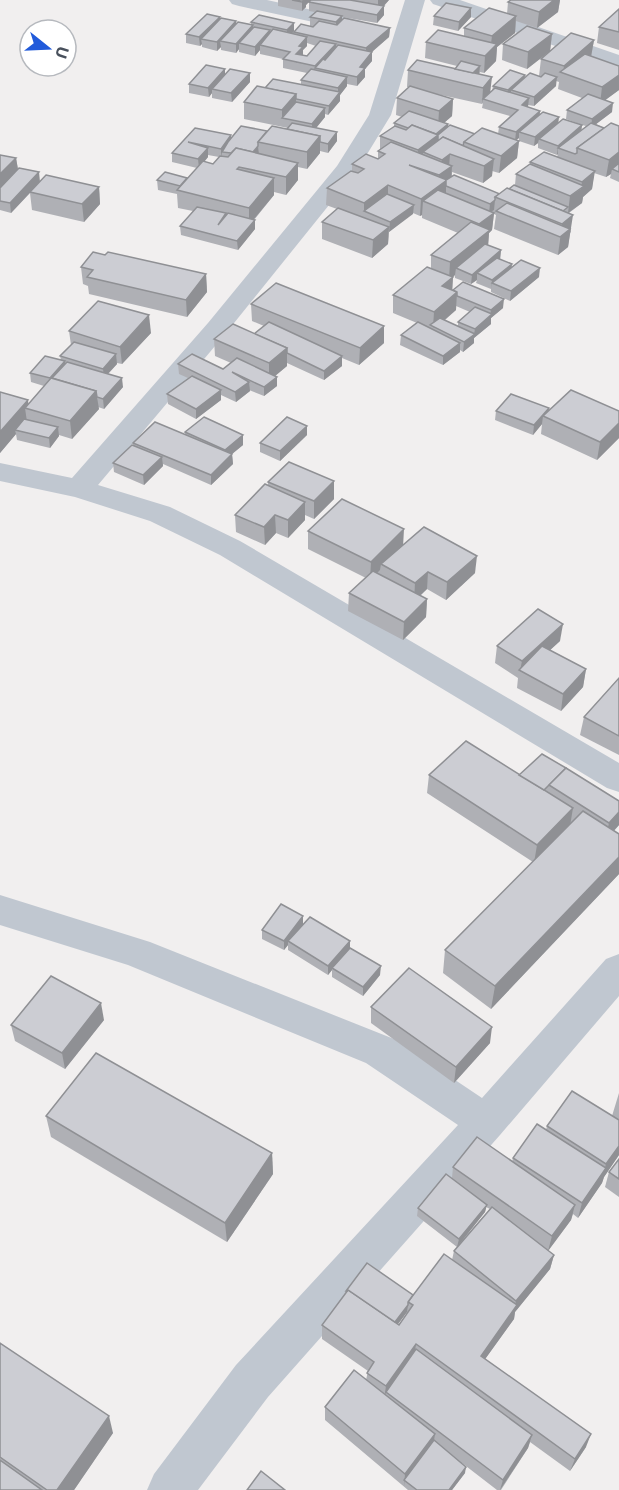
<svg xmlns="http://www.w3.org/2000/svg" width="619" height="1490" font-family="'Open Sans',sans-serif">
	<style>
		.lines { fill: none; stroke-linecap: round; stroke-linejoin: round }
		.minor { fill: #c0c7d0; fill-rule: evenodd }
		.wall { fill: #afb0b5; fill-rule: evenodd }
		.shaded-wall { fill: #8f9094 }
		.building { fill: #cccdd3; stroke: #8f9094; stroke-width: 1.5 }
	</style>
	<rect width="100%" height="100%" fill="#f1efef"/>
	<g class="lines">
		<!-- minor -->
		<g class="minor">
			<polygon points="229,0 267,0 362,21 365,25 362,29 355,31 239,6 232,4"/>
			<polygon points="405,0 425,0 391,115 358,169 226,333 98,485 170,507 240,541 619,763 619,792 607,788 220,555 150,521 75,497 0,481 0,463 72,478 208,323 337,166 369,115"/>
			<polygon points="430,0 460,0 619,55 619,68 433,4"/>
			<polygon points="0,895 150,942 394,1039 482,1098 606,959 619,954 619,996 500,1135 268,1397 198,1490 147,1490 154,1474 236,1365 458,1125 366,1063 128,965 0,925"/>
		</g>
	</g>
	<!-- wall -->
	<g class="wall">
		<path d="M278,0H389L384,6V15L377,23L342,17V20L390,28L389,37L372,52V61L365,69V77L357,86L347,84V86L340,95V101L328,115L325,114V117L316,128L337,141L328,153L320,151V153L307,169L298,167V180L286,195L274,192V195L254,220L255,229L238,250L181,235L180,226L193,211L178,208L177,194L158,190L157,180L187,179L197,168L172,162V153L231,135V138L287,129L288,128L244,119V102L265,88L301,84V80L307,73L283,68V59L260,54V50L255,56L239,52V49L236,53L221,50V47L217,51L202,47V44L200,46L186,43V34L220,17V19L236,21V24H251V22L294,23V31L314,27L310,26V17L315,12L309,11V2L310,0L306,5V7L302,11L278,6ZM307,43L316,46L307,56L303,55V50L307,46ZM208,155L219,157L213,164L204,162L208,157Z"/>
		<path d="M511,0H560L558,12L537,28L516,21L515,33L497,47L496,61L484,73L480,72L479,74L491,92L492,91L493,86L539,76L541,59L594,40L591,56L619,66V90L605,100L612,112L596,124L604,128L619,126V182L610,178L611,174L606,177L594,173L592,189L583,197L582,203L569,213L571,232L570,233L568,247L558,255L494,229L496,215L494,214L492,230L489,233L488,245L501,250L500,259L512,267L539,277L510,301L491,292V289L476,283L477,280L471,284L455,278V275L453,277L452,290L503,308L491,318V324L474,338V343L463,352L460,350V352L443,365L400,345L401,335L417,323L393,313V295L431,268V255L458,233L422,218V215L420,216L413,213L389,232V231L388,244L372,258L322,239V222L337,209L326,205L327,188L352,171V164L378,159V151L380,150V136L394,127V123L402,117L396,115L397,98L409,87H407L408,70L455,69L457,66L425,58L426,42L464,36V28L507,14L508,2ZM556,81L559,82L558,89L582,98L567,110L566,119L582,125L558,123L540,114V111L528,107V105L534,106L556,86ZM432,93L482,104L483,103L482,108L510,116L499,127L498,134H475L448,126L444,123L452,116L453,99ZM582,125L586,126L581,130ZM519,138V141L534,146L538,143V148L557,155L558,154L557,157L530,162V164L516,174L515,185L500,194L452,176V172L483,183L492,176V171L499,173L517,158L519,141L516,140ZM456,306L470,312L458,322V326L445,320L456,310Z"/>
		<polygon points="471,8 471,17 458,31 433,25 434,16"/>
		<polygon points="619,9 619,50 597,43 599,27"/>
		<polygon points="552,34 550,51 527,69 502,60 503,44"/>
		<polygon points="225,69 225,74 250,82 232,102 212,98 212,93 209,97 189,93 189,84"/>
		<polygon points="0,155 16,158 18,170 40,181 99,187 100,204 84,222 32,210 30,193 11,213 0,210"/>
		<polygon points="81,267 206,274 207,292 187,317 89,294 88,286 83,284"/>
		<polygon points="251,304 384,326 384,343 359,365 342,358 342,366 324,380 287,363 287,366 275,376 277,386 264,396 249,390 250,391 236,402 221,395 221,400 196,419 168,404 167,394 188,378 179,374 178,364 223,369 231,363 215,356 214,339 254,334 264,326 252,321"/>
		<polygon points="69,331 151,333 122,364 117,363 117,364 108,374 123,387 104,409 98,407 99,409 72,439 59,435 59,436 50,448 17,440 16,434 0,453 0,392 28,400 28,404 44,386 31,382 30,373 61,360 60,356 71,345"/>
		<polygon points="496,411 619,411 619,438 597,460 541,434 542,424 533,435 495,420"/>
		<polygon points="307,426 307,435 280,461 260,452 260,443"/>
		<polygon points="185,432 243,435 243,445 232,454 233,464 211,485 163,464 163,466 144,485 114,472 113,463 133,445 133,443 185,435"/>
		<polygon points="268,482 334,499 314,519 305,515 305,520 288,538 276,533 265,545 236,532 235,515 268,486"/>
		<polygon points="308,531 404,544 475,573 446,600 427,589 420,596 427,599 426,617 403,640 348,611 349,593 366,578 308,549"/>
		<polygon points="560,641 550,650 586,669 583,687 561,711 517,688 518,678 495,663 497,646"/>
		<polygon points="619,678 619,755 580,735 584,717"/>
		<polygon points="429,775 519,775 619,801 619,825 614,831 619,834 619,874 491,1009 443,973 445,950 533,862 427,793"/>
		<polygon points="303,916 303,924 350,948 380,975 363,996 332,977 332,970 328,975 288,950 288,945 284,950 262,939 262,930"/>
		<polygon points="371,1007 490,1043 454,1083 371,1023"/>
		<polygon points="104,1020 65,1069 15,1041 11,1025"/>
		<path d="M619,1093V1155L604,1177L602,1183L578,1218L573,1214L571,1220L548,1251L554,1255L550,1269L515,1312L514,1319L485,1359L586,1447L570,1471L530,1442L528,1448L501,1490H497L462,1463L465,1473L452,1490H408L325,1420V1407L366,1380L368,1371L322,1339V1325L346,1292V1291L413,1295L452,1260L454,1251L457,1247L417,1216L418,1208L452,1178L453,1167L512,1162L513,1158L546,1130L547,1126L612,1116ZM486,1207L490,1209L462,1241L485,1212ZM407,1312L406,1315L399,1325L398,1324Z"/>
		<polygon points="46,1116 272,1153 273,1174 227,1242 51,1137"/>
		<polygon points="619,1159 619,1197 605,1187 609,1172"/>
		<polygon points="0,1343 113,1433 74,1490 0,1490"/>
	</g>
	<!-- shaded-wall -->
	<g class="shaded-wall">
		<polygon points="305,0 311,0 306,5 306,7 302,11 302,2"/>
		<polygon points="378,0 389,0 378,12"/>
		<polygon points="554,0 560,0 558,12 537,28 539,12"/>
		<polygon points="384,6 384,15 377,23 377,15"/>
		<polygon points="471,8 471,17 458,31 459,22"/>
		<polygon points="342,16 342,25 336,31 336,22"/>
		<polygon points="516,16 515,33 497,47 496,61 484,73 485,56 490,51 492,36"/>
		<polygon points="220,17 220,26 201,39 202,44 200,46 199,37"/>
		<polygon points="236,21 237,29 220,41 221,47 217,51 217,42"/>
		<polygon points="294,23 294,31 287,39 287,30"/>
		<polygon points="253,25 253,34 239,43 239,49 236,53 236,44"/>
		<polygon points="390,28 389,37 366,57 366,48"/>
		<polygon points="270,30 270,39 260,45 260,50 255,56 255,47"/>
		<polygon points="552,34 550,51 527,69 528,52"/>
		<polygon points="307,37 307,46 303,50 303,55 296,63 296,54 299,46"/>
		<polygon points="594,40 591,57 563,73 564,66"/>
		<polygon points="336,44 336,53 315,68 315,66"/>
		<polygon points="372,52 372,61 365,69 365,77 357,86 357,77 360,67"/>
		<polygon points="480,66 479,75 467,80"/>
		<polygon points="225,69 225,78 212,89 212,93 209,97 208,88"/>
		<polygon points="250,73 250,82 232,102 231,93"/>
		<polygon points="525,75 524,84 511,90 511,96 507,99 508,90"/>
		<polygon points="619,75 619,90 600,104 602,87"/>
		<polygon points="347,77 347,86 340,95 340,101 328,115 329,106 338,95 338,88"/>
		<polygon points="492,77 490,94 483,99 482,104 483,88"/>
		<polygon points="557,77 556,86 534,106 534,97"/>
		<polygon points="296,94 296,111 282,118 282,110"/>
		<polygon points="529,98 528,107 522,105"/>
		<polygon points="453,99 452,116 438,128 439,111"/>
		<polygon points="613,103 612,112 591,128 592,119"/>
		<polygon points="325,108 325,117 312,133 312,124"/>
		<polygon points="540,111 539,120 519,132 519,138 515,141 516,132"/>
		<polygon points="559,117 558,126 539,139 538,143 534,146 535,137"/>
		<polygon points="448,124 448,133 423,152 422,164 417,168 418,150"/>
		<polygon points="582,125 581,134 558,148 558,154 557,155 558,146"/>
		<polygon points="337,132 337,141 328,153 328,144"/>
		<polygon points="231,135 231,144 222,152 221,158 221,149"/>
		<polygon points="320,136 320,153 307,169 307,152"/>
		<polygon points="519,141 517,158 499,173 501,156"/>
		<polygon points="258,146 259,155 249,157"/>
		<polygon points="208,148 208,157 199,168 198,159"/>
		<polygon points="619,152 619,167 612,169 611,174 606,177 609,160"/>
		<polygon points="450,154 449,168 452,166 451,183 446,186 446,197 423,201 422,215 420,216 421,199 438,186 439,175 441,174 442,160"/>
		<polygon points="16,158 19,175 0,194 0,174"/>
		<polygon points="494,159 492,176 483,183 484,166"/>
		<polygon points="298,163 298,180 286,195 286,177"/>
		<polygon points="595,171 592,189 583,197 582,203 568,213 570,196 581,189 582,182"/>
		<polygon points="39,172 40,182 11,213 10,203"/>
		<polygon points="274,178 274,195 249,225 249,208"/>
		<polygon points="388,185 388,202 364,211 364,203"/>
		<polygon points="99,187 100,204 84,222 82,204"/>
		<polygon points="495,200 494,210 489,213 490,204"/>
		<polygon points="414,205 413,214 389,232 390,222"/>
		<polygon points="494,213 492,230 489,233 488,247 456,268 455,275 449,280 450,262 478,239 479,224"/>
		<polygon points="573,215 568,247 558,255 562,224"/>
		<polygon points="255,220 255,229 238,250 237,241"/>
		<polygon points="389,227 388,244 372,258 373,240"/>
		<polygon points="501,250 500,260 477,273 477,280 471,284 472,275"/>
		<polygon points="512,264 511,273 492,283 491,289 492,280"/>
		<polygon points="540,268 539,277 510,301 511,291"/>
		<polygon points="206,274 207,292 187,317 186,300"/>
		<polygon points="453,277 452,294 442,286"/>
		<polygon points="457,292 456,310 435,328 433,327 434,312"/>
		<polygon points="504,299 503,308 491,318 491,324 474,338 474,343 463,352 464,342 474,334 475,329 490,316 491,310"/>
		<polygon points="149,315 151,333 122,364 120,347"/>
		<polygon points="384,326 384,343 359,365 360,348"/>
		<polygon points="460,343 460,352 443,365 443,356"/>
		<polygon points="287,348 287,366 269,381 269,363"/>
		<polygon points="116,354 117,364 104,378 103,369"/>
		<polygon points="342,356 342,366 324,380 324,371"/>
		<polygon points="65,361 66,371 50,384 50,378"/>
		<polygon points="277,377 277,386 264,396 264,387"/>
		<polygon points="122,378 123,387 104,409 103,399"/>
		<polygon points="249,382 250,391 236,402 235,392"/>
		<polygon points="221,390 221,400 196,419 196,409"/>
		<polygon points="96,391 99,409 72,439 70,421"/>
		<polygon points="28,400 29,409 25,408 27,422 15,430 16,434 0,453 0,432"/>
		<polygon points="549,408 548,418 543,416 542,424 533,435 534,425"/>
		<polygon points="619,423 619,438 597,460 600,442"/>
		<polygon points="307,426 307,435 280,461 280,451"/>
		<polygon points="58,427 59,436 50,448 49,438"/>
		<polygon points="243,435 243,445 232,454 233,464 211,485 211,475 226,460 225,450"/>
		<polygon points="162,457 163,466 144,485 143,475"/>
		<polygon points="334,481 334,499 314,519 314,501"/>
		<polygon points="305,502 305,520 288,538 288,520"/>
		<polygon points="275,515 276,533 265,545 264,527"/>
		<polygon points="404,529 403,547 381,564 380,570 370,580 371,562"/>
		<polygon points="477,556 475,573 446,600 447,582"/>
		<polygon points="428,572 427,589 414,601 415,583"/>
		<polygon points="427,599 426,617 403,640 404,622"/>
		<polygon points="563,624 560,641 525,673 520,671 522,661"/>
		<polygon points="586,669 583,687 561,711 563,694"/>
		<polygon points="573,808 570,826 534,863 537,845"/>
		<polygon points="619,812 619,825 605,840 609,823"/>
		<polygon points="619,857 619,874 491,1009 495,986"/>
		<polygon points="303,916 303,925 288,941 288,945 284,950 284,941"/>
		<polygon points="350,941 350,950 332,968 332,970 328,975 328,966"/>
		<polygon points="381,966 380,975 363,996 363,987"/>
		<polygon points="101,1003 104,1020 65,1069 62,1053"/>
		<polygon points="492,1027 490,1043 454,1083 456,1067"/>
		<polygon points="619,1146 619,1155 604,1177 602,1183 578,1218 582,1203 604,1171 606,1164"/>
		<polygon points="272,1153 273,1174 227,1242 225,1223"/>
		<polygon points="487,1205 485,1212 457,1247 459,1239"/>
		<polygon points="575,1205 571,1220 548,1251 552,1236"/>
		<polygon points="554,1255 550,1269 515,1312 514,1319 478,1369 481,1356 514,1309 516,1301"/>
		<polygon points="408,1305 407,1312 392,1332 392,1324"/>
		<polygon points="416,1344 414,1357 386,1392 384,1399 386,1386"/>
		<polygon points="109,1416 113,1433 74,1490 57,1490"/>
		<polygon points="435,1434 433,1447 404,1480 404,1486 405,1474"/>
		<polygon points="591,1434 586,1447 570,1471 575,1459"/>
		<polygon points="532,1435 528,1448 500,1490 503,1480"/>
		<polygon points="466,1467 465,1473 452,1490 449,1490"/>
	</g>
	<!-- building -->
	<g class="building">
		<polygon points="292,0 305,0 302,2"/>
		<polygon points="311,0 350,0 384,6 377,15 309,2"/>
		<polygon points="511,0 554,0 539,12 508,2"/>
		<polygon points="446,3 471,8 459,22 434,16"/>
		<polygon points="489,8 516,16 492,36 464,28"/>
		<polygon points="619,9 619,32 599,27"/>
		<polygon points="317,11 342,16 336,22 310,17"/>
		<polygon points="207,14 220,17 199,37 186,34"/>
		<polygon points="259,15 294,23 287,30 251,22"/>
		<polygon points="221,18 236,21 217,42 201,39"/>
		<polygon points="344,18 390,28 366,48 294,32 301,24 313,27 319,21 337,25"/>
		<polygon points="238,22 253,25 236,44 220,41"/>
		<polygon points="527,26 552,34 528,52 503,44"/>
		<polygon points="254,27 270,30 255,47 239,43"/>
		<polygon points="273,29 307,37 299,46 303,47 296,54 307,56 320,41 336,44 315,66 283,59 290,52 260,45"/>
		<polygon points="438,30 497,44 485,56 426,42"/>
		<polygon points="571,33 594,40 564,66 541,59"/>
		<polygon points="338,45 372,52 360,67 365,68 357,77 315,68 323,59 325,60"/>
		<polygon points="585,54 619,66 619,75 602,87 560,72"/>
		<polygon points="417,60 492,77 483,88 408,70"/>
		<polygon points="461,61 480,66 473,73 455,69"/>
		<polygon points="206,65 225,69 208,88 189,84"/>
		<polygon points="230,69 250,73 231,93 212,89"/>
		<polygon points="311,69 347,77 338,88 301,80"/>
		<polygon points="510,70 525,75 508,90 493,86"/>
		<polygon points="530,73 541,77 545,73 557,77 534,97 511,90"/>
		<polygon points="273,79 340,92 329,106 296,99 296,94 265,88"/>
		<polygon points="257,86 296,94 282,110 244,102"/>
		<polygon points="410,86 453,99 439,111 397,98"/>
		<polygon points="495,88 529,98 522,105 540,111 516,132 499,127 518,110 483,99"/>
		<polygon points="588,94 613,103 592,119 567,110"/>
		<polygon points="296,102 325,108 312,124 282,118"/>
		<polygon points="409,111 448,124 436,134 412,125 408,128 394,123"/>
		<polygon points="543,112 559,117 535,137 519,132"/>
		<polygon points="563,119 582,125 558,146 539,139"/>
		<polygon points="292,123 337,132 328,144 320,142 320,136 287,129"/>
		<polygon points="591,123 604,128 577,148 577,153 575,154 558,148"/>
		<polygon points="611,123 619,126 619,152 609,160 577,148"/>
		<polygon points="412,125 438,135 418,150 380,136 395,126 406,130"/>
		<polygon points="450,125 475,134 464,142 463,146 443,137 438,141 438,135"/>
		<polygon points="241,126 267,131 258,142 258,146 253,152 236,148 231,153 222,152 228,142"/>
		<polygon points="272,126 320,136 307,152 258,142"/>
		<polygon points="195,128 231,135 221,149 188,142 208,148 198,159 172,153"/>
		<polygon points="482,128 519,141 501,156 464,142"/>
		<polygon points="443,137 494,159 484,166 450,154 442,160 423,152"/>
		<polygon points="391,142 452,166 439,175 409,165 447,180 421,199 388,185 364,203 327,188 351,171 358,173 364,169 352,164 366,154 378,159 385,154 378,151"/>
		<polygon points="236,148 298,163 286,177 239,167 237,169 274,178 249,208 177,190 203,161 213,164 220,156 228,157"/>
		<polygon points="544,152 595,171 582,182 530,162"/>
		<polygon points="0,155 16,158 0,174"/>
		<polygon points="619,163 619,172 612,169"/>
		<polygon points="530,164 584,186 570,196 516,174"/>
		<polygon points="19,168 39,172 10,203 0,201 0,188"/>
		<polygon points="165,172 187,178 180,186 157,180"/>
		<polygon points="46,175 99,187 82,204 30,192"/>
		<polygon points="454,175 500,194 495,197 495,200 490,204 446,186 446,180"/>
		<polygon points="514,185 568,207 563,211 509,189"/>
		<polygon points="507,188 573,215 562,224 495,197"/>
		<polygon points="438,190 494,213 479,224 423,201"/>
		<polygon points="387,194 414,205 390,222 364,211"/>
		<polygon points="507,203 570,229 560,237 496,211"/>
		<polygon points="197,207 226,213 218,225 228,213 255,220 237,241 180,226"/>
		<polygon points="338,208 389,227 373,240 322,222"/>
		<polygon points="471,222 490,230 450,262 431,255"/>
		<polygon points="485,244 501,250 472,275 456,268"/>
		<polygon points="93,252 105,255 108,252 206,274 186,300 87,277 93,270 81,267"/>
		<polygon points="497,258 512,264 492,280 477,273"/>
		<polygon points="521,260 540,268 511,291 492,283"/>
		<polygon points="427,267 453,277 442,286 457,292 434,312 393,295"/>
		<polygon points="463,282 504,299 491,310 457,296 457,292 453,290"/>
		<polygon points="276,283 384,326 360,348 251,304"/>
		<polygon points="98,301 149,315 120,347 69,331"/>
		<polygon points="475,307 492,314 475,329 458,322"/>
		<polygon points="440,318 475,334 464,342 430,325"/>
		<polygon points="269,322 342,356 324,371 287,353 287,348 254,334"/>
		<polygon points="418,322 460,343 443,356 401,335"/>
		<polygon points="233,324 287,348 269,363 214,339"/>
		<polygon points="74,342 116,354 103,369 60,356"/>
		<polygon points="192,354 223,369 237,358 277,377 264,387 232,372 249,382 235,392 178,364"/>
		<polygon points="45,356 65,361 50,378 30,373"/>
		<polygon points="67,362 122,378 103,399 97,397 96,391 52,378"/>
		<polygon points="192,376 221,390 196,409 167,394"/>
		<polygon points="51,378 96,391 70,421 25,408"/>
		<polygon points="571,390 619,411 619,423 600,442 543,416"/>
		<polygon points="0,392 28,400 0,432"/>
		<polygon points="511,394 549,408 534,425 496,411"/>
		<polygon points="204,417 243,435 225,450 185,432"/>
		<polygon points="287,417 307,426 280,451 260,443"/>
		<polygon points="24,419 58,427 49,438 15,430"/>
		<polygon points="155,422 232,454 211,475 133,443"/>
		<polygon points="132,445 162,457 143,475 113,463"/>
		<polygon points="289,462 334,481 314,501 268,482"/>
		<polygon points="265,484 305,502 288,520 275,515 264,527 235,515"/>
		<polygon points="342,499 404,529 371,562 308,531"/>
		<polygon points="424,527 477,556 447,582 428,572 415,583 381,564"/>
		<polygon points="373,571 427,599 404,622 349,593"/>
		<polygon points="538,609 563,624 522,661 497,646"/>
		<polygon points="542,646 586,669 563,694 519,670"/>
		<polygon points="619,678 619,736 584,717"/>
		<polygon points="466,741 573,808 537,845 429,775"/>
		<polygon points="542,754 566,768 544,790 519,775"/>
		<polygon points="566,768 619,801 619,812 609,823 549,785"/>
		<polygon points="583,811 619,834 619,857 495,986 445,950"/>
		<polygon points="281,904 303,916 284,941 262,930"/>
		<polygon points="310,917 350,941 328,966 288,941"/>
		<polygon points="350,948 381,966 363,987 332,968"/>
		<polygon points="409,968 492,1027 456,1067 371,1007"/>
		<polygon points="51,976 101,1003 62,1053 11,1025"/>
		<polygon points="96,1053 272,1153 225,1223 46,1116"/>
		<polygon points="572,1091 619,1120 619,1146 606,1164 547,1126"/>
		<polygon points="537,1124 606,1168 582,1203 513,1158"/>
		<polygon points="477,1137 575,1205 552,1236 453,1167"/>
		<polygon points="619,1159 619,1179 609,1172"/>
		<polygon points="446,1174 487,1205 459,1239 418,1208"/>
		<polygon points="492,1207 554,1255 516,1301 454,1251"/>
		<polygon points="444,1254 517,1305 481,1356 591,1434 575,1459 416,1344 386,1386 367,1373 374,1362 322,1325 348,1290 399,1325 413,1305 408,1302"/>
		<polygon points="367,1263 413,1295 408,1302 408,1305 395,1322 348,1290 347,1291 346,1291"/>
		<polygon points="0,1343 109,1416 57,1490 47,1490 0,1457"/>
		<polygon points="416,1349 532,1435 503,1480 386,1392"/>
		<polygon points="354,1370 435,1434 405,1474 325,1407"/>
		<polygon points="434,1440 466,1467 449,1490 417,1490 404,1480"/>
		<polygon points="0,1460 42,1490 0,1490"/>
		<polygon points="261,1471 285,1490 247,1490"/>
	</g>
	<!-- north arrow -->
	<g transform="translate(48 48) rotate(108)"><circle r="28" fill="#ffffff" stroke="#b6b9be" stroke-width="1.5"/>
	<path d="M0-4.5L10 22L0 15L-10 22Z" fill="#215ada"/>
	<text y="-9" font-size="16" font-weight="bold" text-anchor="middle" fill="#48505c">U</text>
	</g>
</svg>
